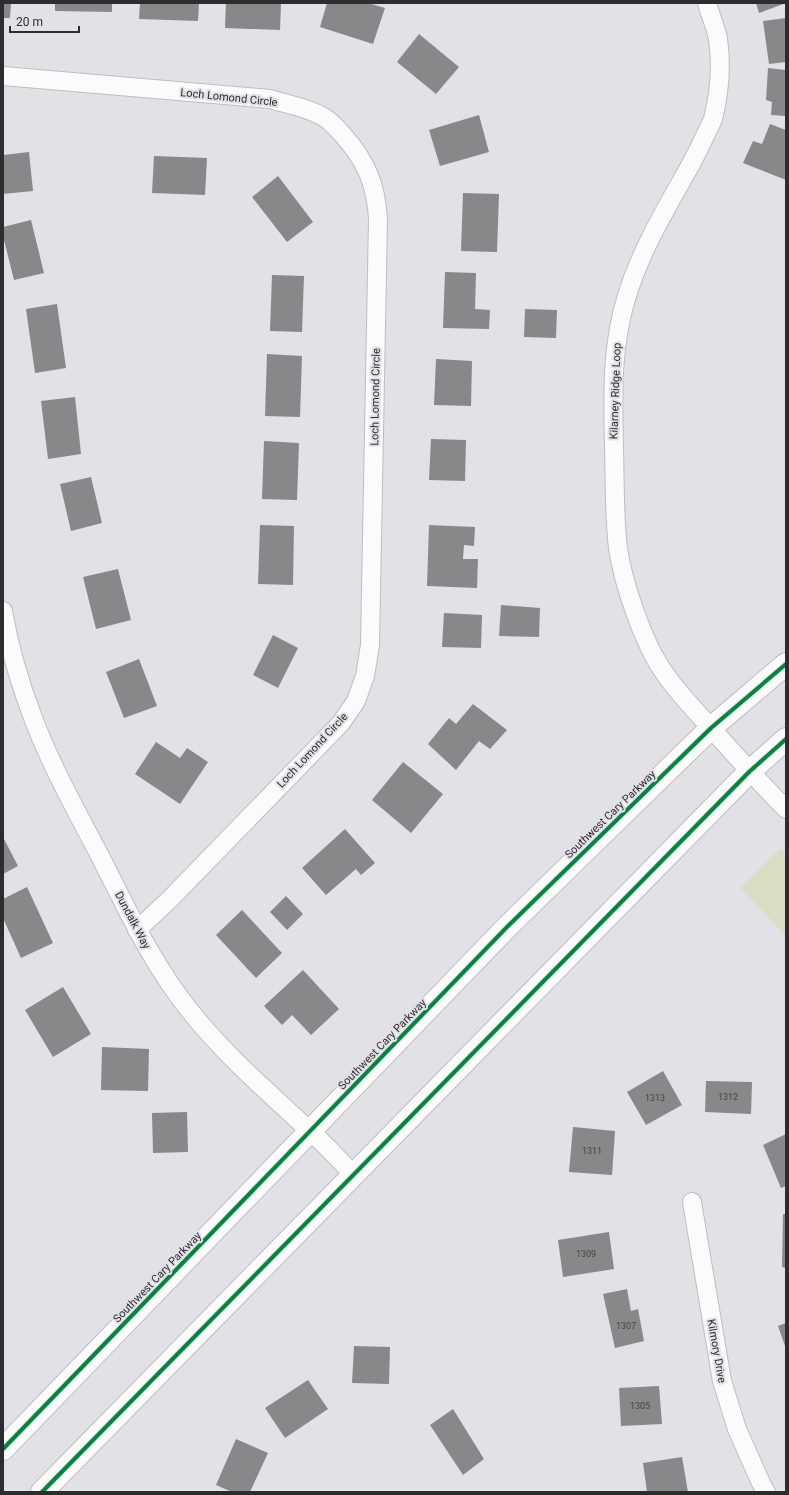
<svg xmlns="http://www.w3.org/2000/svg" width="789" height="1495" font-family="Roboto,sans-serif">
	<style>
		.green { fill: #d8dec4 }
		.building { fill: #888789 }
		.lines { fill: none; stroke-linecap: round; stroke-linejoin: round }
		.street-casing { stroke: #bebec1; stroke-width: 20 }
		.primary-casing { stroke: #bebec1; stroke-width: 24 }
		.street { stroke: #fbfbfb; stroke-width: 18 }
		.primary { stroke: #fbfbfb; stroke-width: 22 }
		.cycleway-casing { stroke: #e1e1e7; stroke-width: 6 }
		.cycleway { stroke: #00873e; stroke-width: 4 }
		.labels { text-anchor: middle; stroke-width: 4; stroke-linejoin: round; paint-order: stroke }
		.number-label { font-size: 9px; fill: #444446 }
		.street-label { font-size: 11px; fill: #2d2d2f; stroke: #e1e1e7 }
	</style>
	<rect width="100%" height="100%" fill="#e2e2e6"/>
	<!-- green -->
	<polygon class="green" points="781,848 786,854 786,937 741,888"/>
	<!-- building -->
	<g class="building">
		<polygon points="3,3 11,3 10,18 3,18"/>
		<polygon points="55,3 112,3 112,12 55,11"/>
		<polygon points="140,3 199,3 198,21 139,19"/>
		<polygon points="226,3 281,3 280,30 225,28"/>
		<polygon points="327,3 368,3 385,8 373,44 320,27"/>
		<polygon points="756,3 786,3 759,13"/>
		<polygon points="786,18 786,62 769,64 763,21"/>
		<polygon points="419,34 459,67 436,94 397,62"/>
		<polygon points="768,68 786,70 786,116 771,115 772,102 766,100"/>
		<polygon points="479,115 489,152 440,166 429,130"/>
		<polygon points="770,124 786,130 786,180 743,163 753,141 762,144"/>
		<polygon points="29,152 33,191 3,194 3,155"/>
		<polygon points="154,156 207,158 205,195 152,193"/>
		<polygon points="278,176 313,222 287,242 252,197"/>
		<polygon points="463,193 499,194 497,252 461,251"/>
		<polygon points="31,220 44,273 14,280 3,236 3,227"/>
		<polygon points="445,272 476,273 475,309 490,310 489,329 443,328"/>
		<polygon points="272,275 304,276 302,332 270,331"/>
		<polygon points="57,304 66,368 35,373 26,309"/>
		<polygon points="525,309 557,310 556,338 524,337"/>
		<polygon points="267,354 302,356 300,417 265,416"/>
		<polygon points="436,359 472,361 471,406 434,405"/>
		<polygon points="75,397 81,454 48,459 41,401"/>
		<polygon points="431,439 466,440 465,481 429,480"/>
		<polygon points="264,441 299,443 297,500 262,499"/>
		<polygon points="91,477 102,523 71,531 60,484"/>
		<polygon points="260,525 294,526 293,585 258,584"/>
		<polygon points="429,525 475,527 474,546 464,545 463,559 478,559 477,588 427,586"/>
		<polygon points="118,569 131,620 96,629 83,577"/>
		<polygon points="501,605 540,608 539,637 499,636"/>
		<polygon points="444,613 482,615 481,648 442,647"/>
		<polygon points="273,635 298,648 278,688 253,675"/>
		<polygon points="139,659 157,706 124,718 106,672"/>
		<polygon points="473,704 507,730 490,749 479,741 456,770 428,744 449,718 456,724"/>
		<polygon points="156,742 180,758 187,748 208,762 180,804 135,774"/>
		<polygon points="403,762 443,794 411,833 372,800"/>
		<polygon points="345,829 375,863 361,875 356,869 326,895 302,868"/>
		<polygon points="3,837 18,866 3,874"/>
		<polygon points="27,887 53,943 21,958 3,918 3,899"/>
		<polygon points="286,896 303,914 287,930 270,912"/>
		<polygon points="242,910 282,953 256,978 216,935"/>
		<polygon points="303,970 339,1009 311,1035 292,1015 282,1025 264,1006"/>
		<polygon points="63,987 91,1034 53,1057 25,1010"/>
		<polygon points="102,1047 149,1049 148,1091 101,1090"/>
		<polygon points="663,1071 682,1105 646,1125 627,1092"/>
		<polygon points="706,1081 752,1082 751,1114 705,1112"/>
		<polygon points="187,1112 188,1152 153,1153 152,1113"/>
		<polygon points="573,1127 615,1131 612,1175 569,1172"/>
		<polygon points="786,1134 786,1186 781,1188 763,1145"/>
		<polygon points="783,1214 786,1214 786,1268 782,1267"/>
		<polygon points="609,1232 614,1269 563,1277 558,1240"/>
		<polygon points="627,1289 631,1311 638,1309 644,1341 615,1348 603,1294"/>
		<polygon points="786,1323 786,1349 778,1326"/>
		<polygon points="354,1346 390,1347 389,1384 352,1383"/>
		<polygon points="308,1380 328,1409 285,1438 265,1408"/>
		<polygon points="659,1386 662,1424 621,1426 619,1388"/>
		<polygon points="453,1409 484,1459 463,1475 430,1425"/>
		<polygon points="236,1439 268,1453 250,1492 232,1492 216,1485"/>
		<polygon points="682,1457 688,1492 647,1492 643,1463"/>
	</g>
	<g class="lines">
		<!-- street casing -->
		<g class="street-casing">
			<g id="street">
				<path d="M707,3C710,15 716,27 718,39C722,67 720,91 713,119C706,134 699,149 691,164C667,207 640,251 626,299C611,348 613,398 614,448C615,481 614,515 618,548C623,583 643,642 663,671C676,691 694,709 710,727C735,755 760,783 786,809"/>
				<path d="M3,76L270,99C286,104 305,107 320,115C329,119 337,128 343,135C366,161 376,184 378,219L370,645L365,676L356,701L341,723L170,899L137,930"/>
				<path d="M3,611C9,646 19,681 32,715C50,764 76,810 100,856C127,909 152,964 190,1011C225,1055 269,1093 310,1131C325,1144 339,1160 353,1174"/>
				<polyline points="692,1202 722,1381 737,1429 761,1483 766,1492"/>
			</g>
		</g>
		<!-- primary casing -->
		<g class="primary-casing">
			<g id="primary">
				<polyline points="3,1449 509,925 711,728 786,664"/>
				<polyline points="42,1492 749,772 786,739"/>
			</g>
		</g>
		<!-- street -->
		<use href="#street" class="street"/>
		<!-- primary -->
		<use href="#primary" class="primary"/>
		<!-- cycleway casing -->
		<g class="cycleway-casing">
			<g id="cycleway">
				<polyline points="3,1449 509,925 711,728 786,664"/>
				<polyline points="42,1492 749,772 786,739"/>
			</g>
		</g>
		<!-- cycleway -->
		<use href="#cycleway" class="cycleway"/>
	</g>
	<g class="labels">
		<!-- number labels -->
		<g class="number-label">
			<text x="728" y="1100">1312</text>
			<text x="655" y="1101">1313</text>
			<text x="592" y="1154">1311</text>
			<text x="586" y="1257">1309</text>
			<text x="626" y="1329">1307</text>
			<text x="640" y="1409">1305</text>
		</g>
		<!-- street labels -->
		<g class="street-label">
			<text transform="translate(229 97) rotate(6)" y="4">Loch Lomond Circle</text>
			<text transform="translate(615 391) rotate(-88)" y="4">Kilarney Ridge Loop</text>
			<text transform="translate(375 397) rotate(-89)" y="4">Loch Lomond Circle</text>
			<text transform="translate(312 750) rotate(-47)" y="4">Loch Lomond Circle</text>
			<text transform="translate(610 814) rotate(-44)" y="4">Southwest Cary Parkway</text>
			<text transform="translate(133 920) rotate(62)" y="4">Dundalk Way</text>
			<text transform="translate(382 1044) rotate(-46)" y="4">Southwest Cary Parkway</text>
			<text transform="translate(157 1277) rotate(-46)" y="4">Southwest Cary Parkway</text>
			<text transform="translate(717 1351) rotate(80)" y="4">Kilmory Drive</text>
		</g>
	</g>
	<!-- border -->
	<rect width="789" height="1495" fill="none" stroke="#2d2d2f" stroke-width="8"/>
	<!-- scale -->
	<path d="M10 26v6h69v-6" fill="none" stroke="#2d2d2f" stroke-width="2"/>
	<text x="16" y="26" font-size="12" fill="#2d2d2f" stroke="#e1e1e7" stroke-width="3" paint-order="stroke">20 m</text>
</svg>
